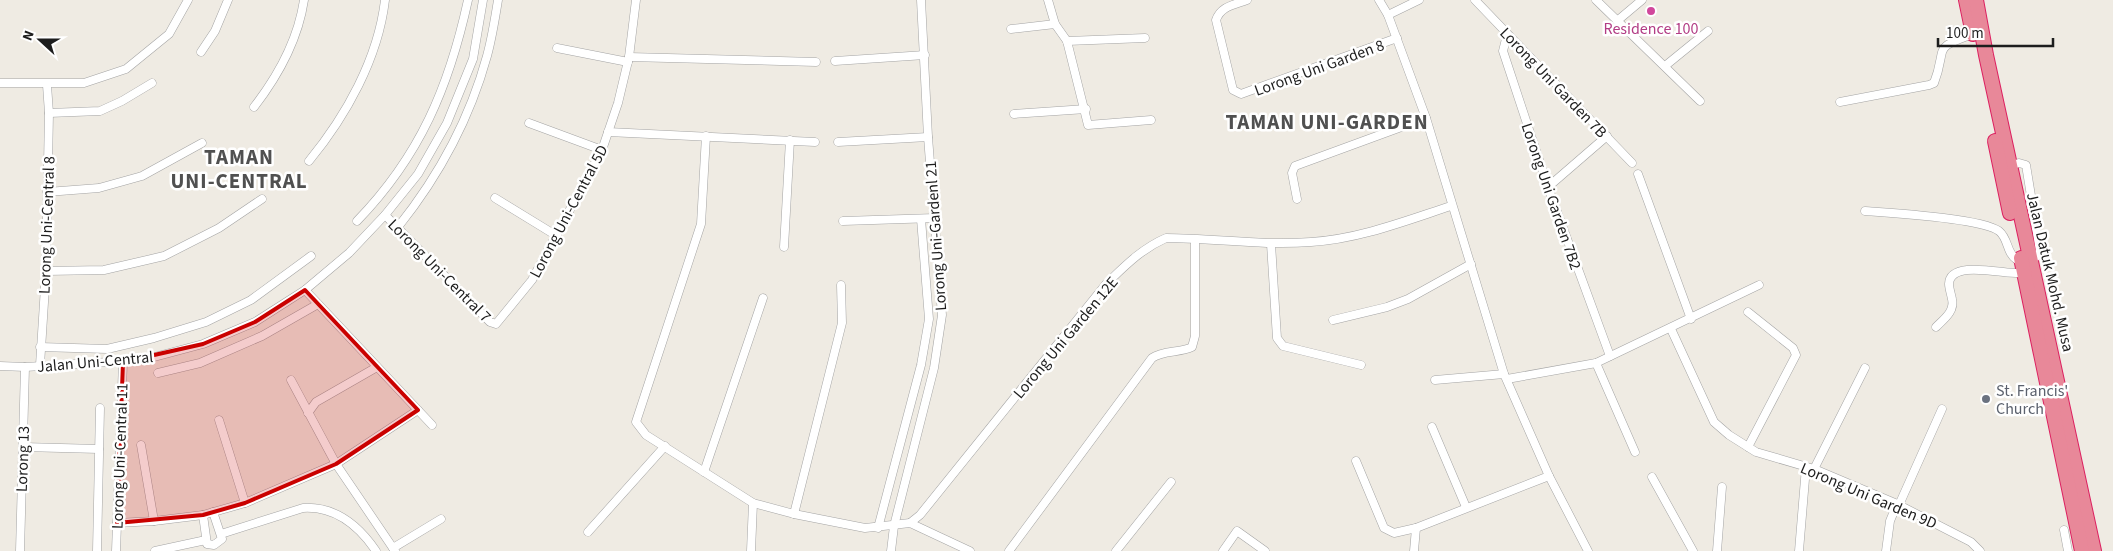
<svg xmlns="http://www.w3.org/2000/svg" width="2113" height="551" font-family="'Source Sans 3',sans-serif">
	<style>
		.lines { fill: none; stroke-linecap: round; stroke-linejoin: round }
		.street-casing { stroke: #a4a4a4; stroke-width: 9 }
		.highway-casing { stroke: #dc2060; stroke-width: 16 }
		.street { stroke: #fff; stroke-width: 8 }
		.highway { stroke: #e88899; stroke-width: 14 }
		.marked { fill: #ca0100; fill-opacity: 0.2; stroke: #ca0100; stroke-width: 4; stroke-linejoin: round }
		.hotel-dot { fill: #d1479c; stroke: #fff; stroke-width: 2 }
		.worship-dot { fill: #6b7280; stroke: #fff; stroke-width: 2 }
		.labels { text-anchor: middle; stroke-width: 5; stroke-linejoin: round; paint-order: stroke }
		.hotel-label { font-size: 16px; fill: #b23c85; stroke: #fff }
		.street-label { font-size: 16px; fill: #1d1d1d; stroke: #fff }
		.worship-label { font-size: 16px; fill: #5b616d; stroke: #fff; text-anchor: start }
		.district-label { font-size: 21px; font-weight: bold; letter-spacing: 1px; fill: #505050; stroke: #fff }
	</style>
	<rect width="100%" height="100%" fill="#efebe3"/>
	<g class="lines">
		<!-- street casing -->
		<g class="street-casing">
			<g id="street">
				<polyline points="1048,0 1055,24 1067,41 1088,125 1151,120"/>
				<path d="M1247,0C1234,5 1221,6 1216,20L1233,90L1241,94L1397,38"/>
				<polyline points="1379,0 1388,15 1426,118 1504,374 1549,476 1588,551"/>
				<polyline points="1475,0 1632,163"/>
				<polyline points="1596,0 1700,101"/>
				<polyline points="1388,15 1419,0"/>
				<polyline points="1617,21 1642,0"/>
				<polyline points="1011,29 1055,24"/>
				<polyline points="1507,35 1503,51 1548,187 1610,356"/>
				<polyline points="1067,41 1145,38"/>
				<polyline points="557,48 628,62"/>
				<polyline points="201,52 215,31 228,0"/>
				<polyline points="629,57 816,62"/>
				<polyline points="835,61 925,55"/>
				<polyline points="1665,66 1708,31"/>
				<polyline points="0,83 84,83 126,69 169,34 188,0"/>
				<path d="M1840,102L1929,85L1934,83C1948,47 1930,49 1973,34"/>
				<path d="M254,107C278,76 298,40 304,0"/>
				<polyline points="49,113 100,111 122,101 152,83"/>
				<polyline points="1014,114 1086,109"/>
				<polyline points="529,123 602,150"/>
				<polyline points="608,132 815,142"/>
				<polyline points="706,136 701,224 636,422 646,435 753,503 794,514 865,528 910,523 970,551"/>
				<polyline points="838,142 928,137"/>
				<path d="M309,161C346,116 378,59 385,0"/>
				<polyline points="2010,166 2019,163 2026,165 2040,251 2036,257 2029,258"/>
				<polyline points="1638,174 1691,319"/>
				<polyline points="1548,187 1607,136"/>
				<polyline points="47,192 99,188 142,176 202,143"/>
				<polyline points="495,198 557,236"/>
				<polyline points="1297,199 1292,173 1295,166 1426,118"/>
				<path d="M1865,211C1891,213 1981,218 1999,231C2009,239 2006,253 2017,260L2021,259"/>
				<polyline points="385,215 490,322 496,324 532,280 602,150 618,103 629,57 636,0"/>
				<path d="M357,221C420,156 449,87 468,0"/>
				<polyline points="843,221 935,218"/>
				<path d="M398,227C438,177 470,118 487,56C492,38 495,19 498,0"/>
				<polyline points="1271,244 1277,338 1283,346 1361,365"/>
				<polyline points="784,247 790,140"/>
				<polyline points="46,271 104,270 164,256 219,228 262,199"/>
				<polyline points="305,290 432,425"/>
				<polyline points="1333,320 1387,307 1408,299 1471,264"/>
				<path d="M1936,327C1944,319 1955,311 1952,299C1951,294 1949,288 1949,284C1950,258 2009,276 2023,273"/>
				<polyline points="1671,329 1714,422 1729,435 1756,452 1814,469 1897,504 1971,542 1980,551"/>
				<polyline points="40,347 107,349 154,338 206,322 251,300 311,256"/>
				<polyline points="1596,363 1635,452"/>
				<polyline points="40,365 46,271 49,113 47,85"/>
				<polyline points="0,366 25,367 143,360 203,344 255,322 305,290 349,253 385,215 418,174 447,123 473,59 483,0"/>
				<polyline points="158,373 200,363 262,336 318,304"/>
				<polyline points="1507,379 1596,363 1759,285"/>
				<polyline points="291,380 336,464 395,551"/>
				<polyline points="1435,380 1504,374"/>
				<polyline points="308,413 316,402 377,367"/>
				<polyline points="219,420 245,503"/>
				<polyline points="1432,427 1466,507"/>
				<polyline points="141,445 154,521"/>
				<polyline points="23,447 99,449"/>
				<polyline points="1748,447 1796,355 1793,348 1748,312"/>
				<polyline points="1356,461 1384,528 1394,533 1416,528 1549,476"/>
				<polyline points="1814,469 1865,368"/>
				<polyline points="704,472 763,298"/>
				<polyline points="1652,477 1693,551"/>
				<polyline points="1899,505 1942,409"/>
				<polyline points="794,514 842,323 841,285"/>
				<polyline points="203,515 207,544 214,545 222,539 213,512"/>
				<polyline points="117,523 154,521 203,515 245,503 336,464 418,410"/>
				<path d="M910,523L920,515L1106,284C1125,266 1141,249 1166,238C1214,238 1262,246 1311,242C1359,239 1405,221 1451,206"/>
				<polyline points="878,528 921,365 929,319 921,219"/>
				<polyline points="2064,530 2068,551"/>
				<polyline points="588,532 665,446"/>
				<path d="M221,534L303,508C336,506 359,526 376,551"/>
				<polyline points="393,548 441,519"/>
				<polyline points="20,551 25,367"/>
				<polyline points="97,551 100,408"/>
				<polyline points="116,551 123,362"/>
				<polyline points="155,551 206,540"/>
				<polyline points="751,551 753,503"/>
				<polyline points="891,551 894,526 934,368 942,315 928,137 921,0"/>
				<path d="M1009,551L1152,358C1163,350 1180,353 1192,347L1195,336V240"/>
				<polyline points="1116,551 1171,482"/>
				<polyline points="1223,551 1237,531 1265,551"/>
				<polyline points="1414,551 1416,528"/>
				<polyline points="1717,551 1722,487"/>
				<polyline points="1799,551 1806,467"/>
				<polyline points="1886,551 1890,521 1897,504"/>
			</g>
		</g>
		<!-- highway casing -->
		<g class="highway-casing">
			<g id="highway">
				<polyline points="1966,0 1973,34"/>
				<polyline points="1976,0 1986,55 2094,551"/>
				<polyline points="1995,141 2010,213"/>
				<polyline points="2021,258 2082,551"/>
			</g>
		</g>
		<!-- street -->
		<use href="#street" class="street"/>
		<!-- highway -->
		<use href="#highway" class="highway"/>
	</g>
	<!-- marked area -->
	<path class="marked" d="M305,290L418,410L336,464L245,503L203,515L117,523L123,362L203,344L255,322Z"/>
	<!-- markers -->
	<circle class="hotel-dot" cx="1651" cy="11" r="5"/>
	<circle class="worship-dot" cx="1986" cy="399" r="5"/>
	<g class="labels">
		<!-- hotel labels -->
		<g class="hotel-label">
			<text x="1651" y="34">Residence 100</text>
		</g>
		<!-- street labels -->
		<g class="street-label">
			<text transform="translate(1319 67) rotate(-20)" y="6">Lorong Uni Garden 8</text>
			<text transform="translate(1554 82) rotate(46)" y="6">Lorong Uni Garden 7B</text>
			<text transform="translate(1552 196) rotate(71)" y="6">Lorong Uni Garden 7B2</text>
			<text transform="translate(568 211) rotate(-62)" y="6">Lorong Uni-Central 5D</text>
			<text transform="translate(46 225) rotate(-88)" y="6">Lorong Uni-Central 8</text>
			<text transform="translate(935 236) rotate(-94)" y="6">Lorong Uni-Gardenl 21</text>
			<text transform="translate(440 270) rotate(45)" y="6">Lorong Uni-Central 7</text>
			<text transform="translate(2051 272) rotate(77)" y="6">Jalan Datuk Mohd. Musa</text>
			<text transform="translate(1065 337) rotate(-50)" y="6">Lorong Uni Garden 12E</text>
			<text transform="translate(95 361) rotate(-5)" y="6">Jalan Uni-Central</text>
			<text transform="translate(119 456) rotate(-88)" y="6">Lorong Uni-Central 11</text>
			<text transform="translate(22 459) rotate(-88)" y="6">Lorong 13</text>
			<text transform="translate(1869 495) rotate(23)" y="6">Lorong Uni Garden 9D</text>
		</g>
		<!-- worship labels -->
		<g class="worship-label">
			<text x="1996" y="396">St. Francis'<tspan x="1996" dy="18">Church</tspan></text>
		</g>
		<!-- district labels -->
		<g class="district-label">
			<text x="1327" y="129">TAMAN UNI-GARDEN</text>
			<text x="239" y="164">TAMAN<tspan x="239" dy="24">UNI-CENTRAL</tspan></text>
		</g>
	</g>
	<!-- north arrow -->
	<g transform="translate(40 40) rotate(291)" stroke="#ffffff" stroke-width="4" paint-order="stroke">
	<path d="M0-4L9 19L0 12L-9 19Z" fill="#1d1d1d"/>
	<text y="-8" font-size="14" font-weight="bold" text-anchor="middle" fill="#1d1d1d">N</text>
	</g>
	<!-- scale -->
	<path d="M1938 38v8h115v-8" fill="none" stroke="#1d1d1d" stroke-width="2.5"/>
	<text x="1946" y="38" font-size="15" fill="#1d1d1d" stroke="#ffffff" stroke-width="4" paint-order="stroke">100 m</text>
</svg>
